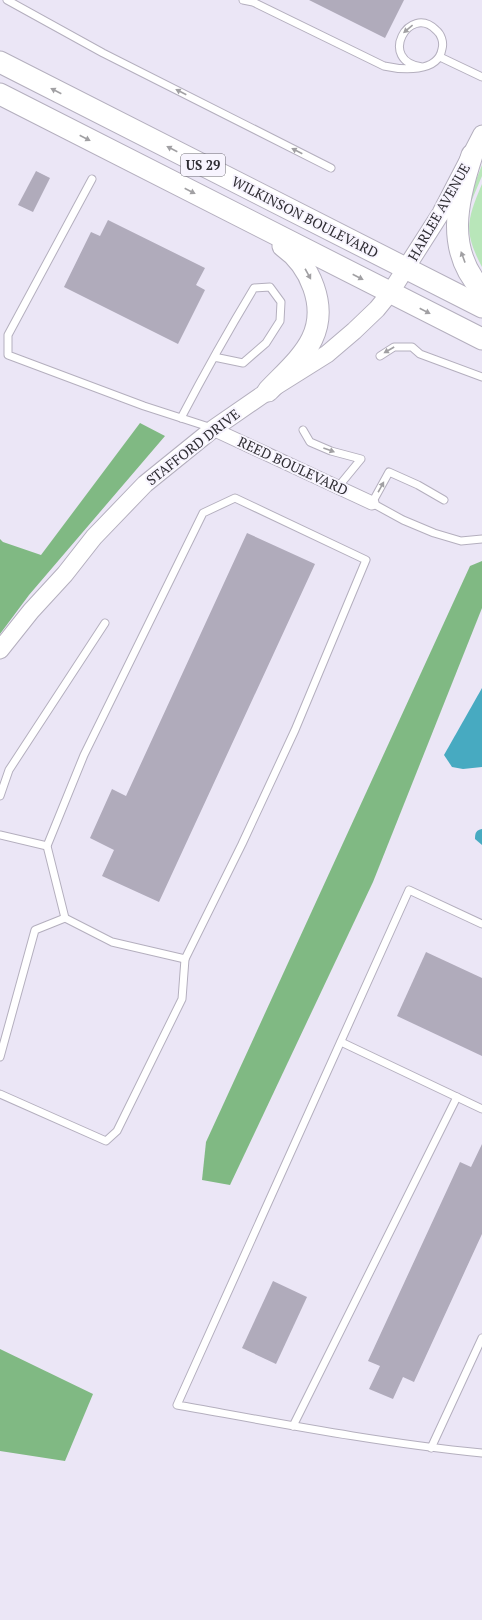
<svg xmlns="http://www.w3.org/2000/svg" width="482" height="1620" font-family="'PT Serif',serif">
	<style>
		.green { fill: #b8e6b9 }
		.forest { fill: #80b983 }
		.water { fill: #47aac1 }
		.building { fill: #b0abbb }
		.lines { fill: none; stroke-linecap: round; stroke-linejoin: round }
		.service-casing { stroke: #b4afbe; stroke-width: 9 }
		.minor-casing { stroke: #b4afbe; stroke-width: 15 }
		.tertiary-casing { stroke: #b4afbe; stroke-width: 19 }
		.primary-casing { stroke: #b4afbe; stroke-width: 23 }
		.service { stroke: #fff; stroke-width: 7 }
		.minor { stroke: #fff; stroke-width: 13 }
		.tertiary { stroke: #fff; stroke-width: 17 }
		.primary { stroke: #fff; stroke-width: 21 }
		.oneway { fill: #a1a0a3 }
		.labels { text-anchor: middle; stroke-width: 4; stroke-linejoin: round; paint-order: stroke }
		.shield { fill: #f7f4fe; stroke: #6b6970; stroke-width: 1 }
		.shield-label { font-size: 13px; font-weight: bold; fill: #2f2d33 }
		.street-label { font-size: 14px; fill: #2f2d33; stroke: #f7f4fe }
	</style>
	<rect width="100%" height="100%" fill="#ebe6f6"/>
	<!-- green -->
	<g class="green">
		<polygon points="482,165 482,176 468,209 465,244 469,198"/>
		<path d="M482,184V267C463,231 467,220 482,184Z"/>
	</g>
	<!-- forest -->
	<g class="forest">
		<polygon points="140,423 165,436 29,595 0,634 0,539 3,542 41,555"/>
		<polygon points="482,561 482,608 373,882 230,1185 202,1180 206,1142 470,566"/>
		<polygon points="0,1349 93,1394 65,1461 0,1451"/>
	</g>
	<!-- water -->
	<g class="water">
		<polygon points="482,688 482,767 463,769 452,767 444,755"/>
		<path d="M482,829V845L475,839C475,833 476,830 482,829Z"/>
	</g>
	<!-- building -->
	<g class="building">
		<polygon points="309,0 404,0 385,38"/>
		<polygon points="36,171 50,178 33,212 18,205"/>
		<polygon points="108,220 205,268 196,285 205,290 178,344 64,287 91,232 100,236"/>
		<polygon points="247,533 315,564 159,902 102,876 114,850 90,838 112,789 126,796"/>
		<polygon points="426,952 482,978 482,1056 397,1016"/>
		<polygon points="482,1144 482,1234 414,1382 403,1377 393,1399 369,1389 380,1366 368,1361 460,1162 471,1167"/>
		<polygon points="273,1281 307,1297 276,1364 242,1348"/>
	</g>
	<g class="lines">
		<!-- service casing -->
		<g class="service-casing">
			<g id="service">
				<polyline points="7,0 103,53 331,168"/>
				<path d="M243,0L253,2L384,66C402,70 438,73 442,49C444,42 441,34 436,30C409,3 377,61 422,67"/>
				<polyline points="440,57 482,77"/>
				<polyline points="92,179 8,335 8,355 144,406 212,428"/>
				<polyline points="380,356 394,347 412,347 420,354 482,377"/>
				<path d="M181,418C204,374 228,331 254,288L270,287L281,302L280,321L266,343L243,363L214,357"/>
				<polyline points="303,430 310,442 331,451 361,459 338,487"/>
				<polygon points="235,498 366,560 295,730 242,844 185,959 112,942 65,918 47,846 84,755 203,513"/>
				<polyline points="444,500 418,485 389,472 372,503 403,520 434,533 461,541 482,539"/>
				<polyline points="0,796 9,770 105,623"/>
				<polyline points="0,835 47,846"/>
				<path d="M482,924L409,890L177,1405C278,1423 380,1443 482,1453"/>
				<polyline points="341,1042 482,1109"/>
				<polyline points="0,1057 35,930 65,918"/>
				<polyline points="0,1094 106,1141 117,1131 182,999 185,959"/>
				<polyline points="293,1426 457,1097"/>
				<polyline points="431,1448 482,1338"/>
			</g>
		</g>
		<!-- minor casing -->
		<g class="minor-casing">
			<polyline id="minor" points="213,429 372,503"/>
		</g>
		<!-- tertiary casing -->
		<g class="tertiary-casing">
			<polyline id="tertiary" points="0,650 31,611 65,574 94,537 145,484 213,429 268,391 327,354 354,331 377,309 390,293 441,213 482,134"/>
		</g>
		<!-- primary casing -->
		<g class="primary-casing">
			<g id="primary">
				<polyline points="0,62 482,307"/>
				<polyline points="0,94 482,339"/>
				<path d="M472,155C457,201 445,250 482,290"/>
				<path d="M268,391C283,375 303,358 312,339C328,306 310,265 283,246"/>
			</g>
		</g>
		<!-- service -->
		<use href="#service" class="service"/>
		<!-- minor -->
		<use href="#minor" class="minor"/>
		<!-- tertiary -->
		<use href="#tertiary" class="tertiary"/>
		<!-- primary -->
		<use href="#primary" class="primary"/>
	</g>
	<!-- one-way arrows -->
	<defs><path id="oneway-solid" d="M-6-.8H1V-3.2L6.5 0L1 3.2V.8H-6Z"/></defs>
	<g class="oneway">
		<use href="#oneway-solid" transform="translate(408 29) rotate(140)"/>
		<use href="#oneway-solid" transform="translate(56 91) rotate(-153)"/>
		<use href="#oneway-solid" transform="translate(181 92) rotate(-153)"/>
		<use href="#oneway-solid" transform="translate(85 138) rotate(27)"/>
		<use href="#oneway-solid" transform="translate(172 149) rotate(-153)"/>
		<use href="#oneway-solid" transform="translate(297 151) rotate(-153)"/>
		<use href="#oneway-solid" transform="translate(190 191) rotate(27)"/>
		<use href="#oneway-solid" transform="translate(463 257) rotate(-110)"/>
		<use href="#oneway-solid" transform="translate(308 274) rotate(61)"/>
		<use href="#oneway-solid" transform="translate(358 277) rotate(27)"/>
		<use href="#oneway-solid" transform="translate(425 311) rotate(27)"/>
		<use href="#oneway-solid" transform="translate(389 350) rotate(150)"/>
		<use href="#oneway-solid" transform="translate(329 450) rotate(20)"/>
		<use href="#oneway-solid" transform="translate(381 487) rotate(-61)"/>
	</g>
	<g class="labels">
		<!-- shield labels -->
		<rect class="shield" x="181" y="154" width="44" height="22" rx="3"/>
		<g class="shield-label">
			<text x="203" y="170">US 29</text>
		</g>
		<!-- street labels -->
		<g class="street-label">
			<text transform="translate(439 212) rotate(-60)" y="5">HARLEE AVENUE</text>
			<text transform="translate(305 217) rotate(27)" y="5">WILKINSON BOULEVARD</text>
			<text transform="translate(193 447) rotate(-38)" y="5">STAFFORD DRIVE</text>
			<text transform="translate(293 466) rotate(25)" y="5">REED BOULEVARD</text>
		</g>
	</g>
</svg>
